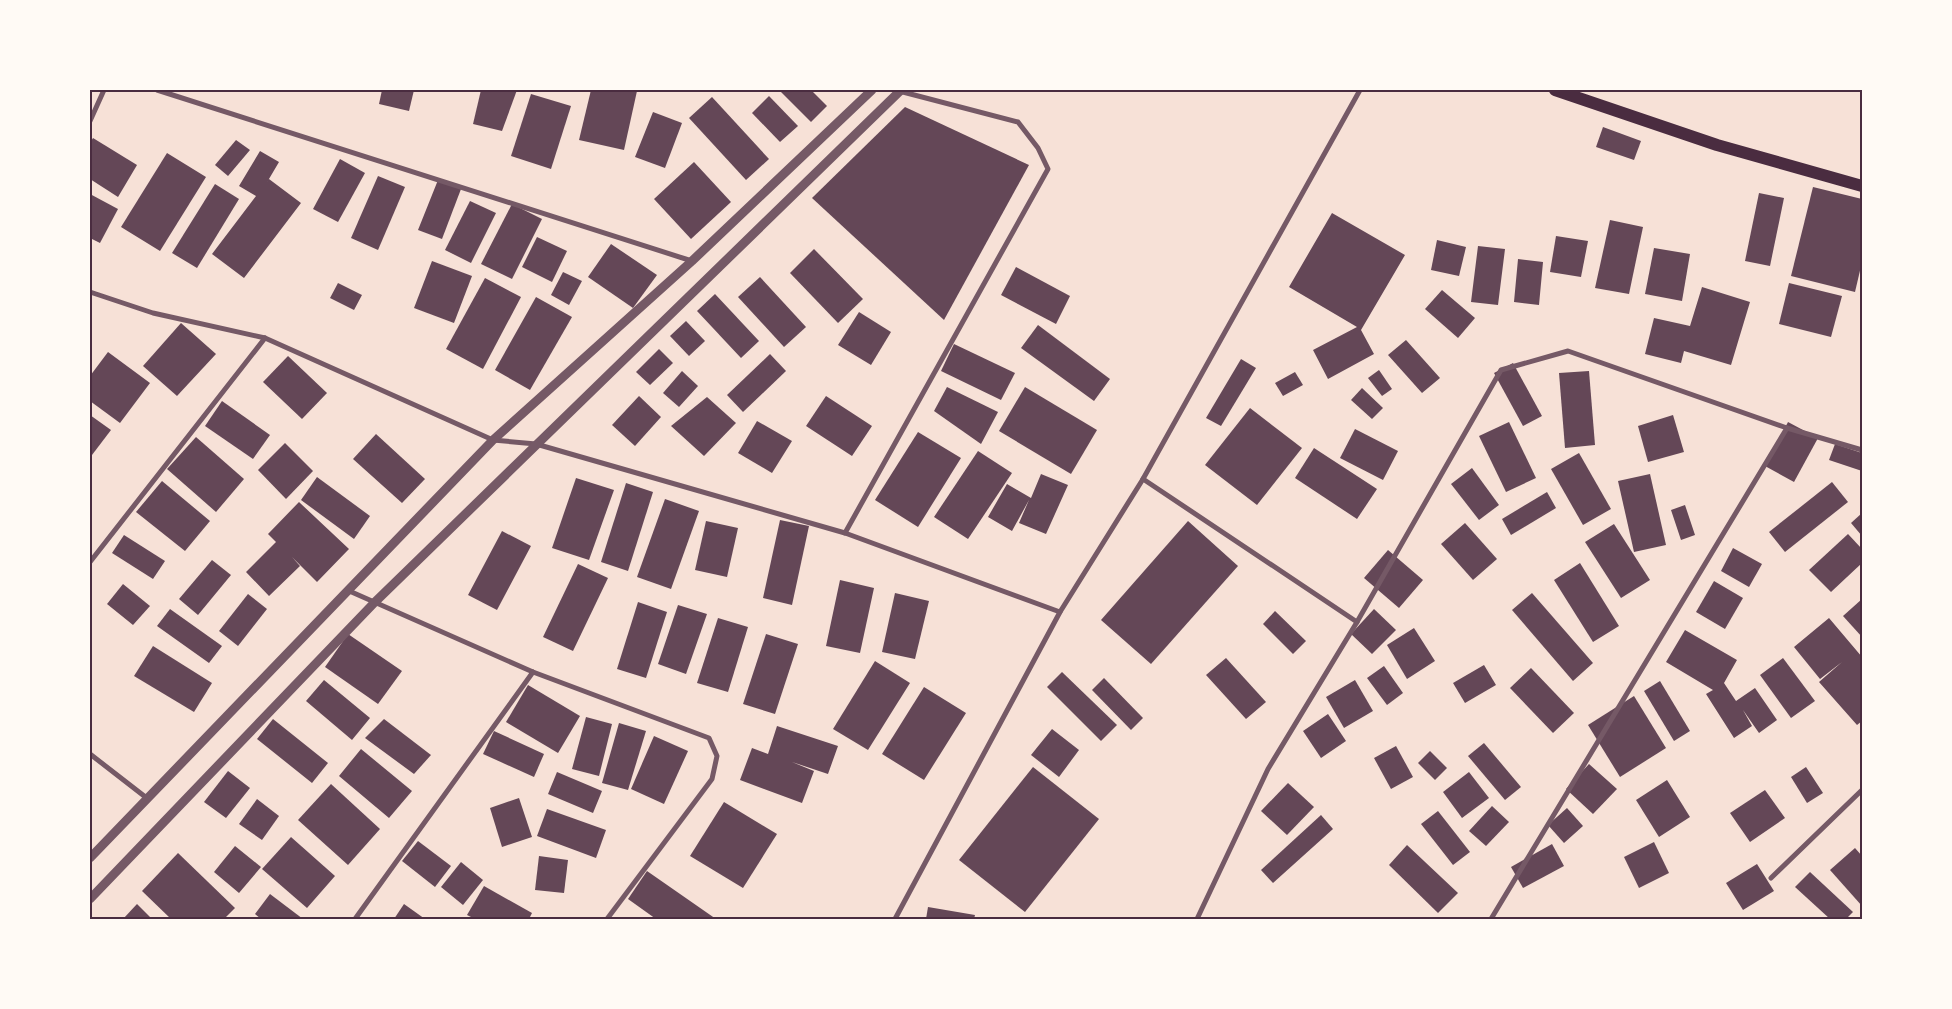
<svg xmlns="http://www.w3.org/2000/svg" width="1952" height="1009" font-family="Signika,sans-serif">
	<style>
		.building { fill: #644757 }
		.lines { fill: none; stroke-linecap: round; stroke-linejoin: round }
		.minor { stroke: #755966; stroke-width: 5 }
		.tertiary { stroke: #755966; stroke-width: 9 }
		.primary { stroke: #4a2c40; stroke-width: 12 }
		.neatline { fill: none; stroke: #4a2c40; stroke-width: 2 }
	</style>
	<rect width="100%" height="100%" fill="#f7e1d7"/>
	<!-- building -->
	<g class="building">
		<polygon points="382,90 414,90 409,111 379,104"/>
		<polygon points="481,90 517,90 502,131 473,124"/>
		<polygon points="591,90 637,91 624,150 579,140"/>
		<polygon points="779,90 811,90 827,106 811,122"/>
		<polygon points="531,94 571,106 551,169 511,156"/>
		<polygon points="769,96 798,126 780,142 752,113"/>
		<polygon points="712,97 769,159 746,180 689,118"/>
		<polygon points="905,107 1029,165 944,320 812,198"/>
		<polygon points="653,112 682,123 665,168 635,157"/>
		<polygon points="1603,127 1641,141 1634,160 1596,147"/>
		<polygon points="93,138 137,165 118,197 90,179 90,143"/>
		<polygon points="236,140 250,150 228,176 215,165"/>
		<polygon points="260,151 279,162 266,184 269,179 301,203 244,278 212,254 256,196 239,186"/>
		<polygon points="167,153 206,177 160,251 121,227"/>
		<polygon points="340,159 365,173 338,222 313,209"/>
		<polygon points="694,162 731,202 691,239 654,199"/>
		<polygon points="378,176 405,187 378,250 351,238"/>
		<polygon points="438,180 461,189 442,239 418,230"/>
		<polygon points="215,184 239,199 197,268 172,253"/>
		<polygon points="1813,187 1862,199 1862,262 1855,292 1791,276"/>
		<polygon points="1759,193 1784,198 1770,266 1745,261"/>
		<polygon points="90,194 118,209 100,243 90,238"/>
		<polygon points="470,201 496,213 471,263 445,250"/>
		<polygon points="512,204 542,219 512,279 481,264"/>
		<polygon points="1332,213 1405,255 1361,330 1374,354 1328,379 1313,350 1357,327 1289,287"/>
		<polygon points="1610,220 1643,227 1629,294 1595,288"/>
		<polygon points="1556,236 1588,241 1581,277 1550,272"/>
		<polygon points="537,237 567,251 552,282 522,267"/>
		<polygon points="1437,240 1466,247 1459,276 1431,270"/>
		<polygon points="611,244 657,275 633,308 588,277"/>
		<polygon points="1478,246 1505,249 1498,305 1471,302"/>
		<polygon points="1654,248 1690,254 1682,301 1645,294"/>
		<polygon points="814,249 863,299 838,323 790,273"/>
		<polygon points="1518,259 1543,262 1539,305 1514,302"/>
		<polygon points="432,261 472,276 454,323 414,308"/>
		<polygon points="1016,267 1070,296 1056,324 1001,295"/>
		<polygon points="563,272 582,281 569,305 551,295"/>
		<polygon points="760,277 806,327 784,347 738,297"/>
		<polygon points="485,278 521,297 483,369 446,349"/>
		<polygon points="338,283 362,295 354,310 330,298"/>
		<polygon points="1789,283 1842,296 1831,337 1779,324"/>
		<polygon points="1702,287 1750,302 1731,365 1684,351 1681,363 1645,354 1654,318 1690,326"/>
		<polygon points="1442,290 1475,318 1458,338 1425,309"/>
		<polygon points="715,294 759,341 741,358 697,311"/>
		<polygon points="536,297 572,317 530,390 495,370"/>
		<polygon points="859,312 891,332 871,365 838,345"/>
		<polygon points="686,321 705,341 689,356 670,336"/>
		<polygon points="181,323 216,354 177,396 143,366"/>
		<polygon points="1038,325 1110,379 1094,401 1021,348"/>
		<polygon points="1406,340 1440,378 1422,393 1388,355"/>
		<polygon points="954,344 1015,373 1001,400 941,371"/>
		<polygon points="659,349 673,363 650,385 636,372"/>
		<polygon points="108,352 150,383 120,423 90,401 90,376"/>
		<polygon points="770,354 786,371 743,412 727,395"/>
		<polygon points="288,356 327,393 302,419 263,382"/>
		<polygon points="1241,359 1256,368 1221,426 1206,418"/>
		<polygon points="1513,363 1542,416 1523,426 1494,373"/>
		<polygon points="1379,370 1392,389 1382,396 1368,378"/>
		<polygon points="682,371 698,386 679,407 663,393"/>
		<polygon points="1589,371 1595,445 1565,448 1559,373"/>
		<polygon points="1295,372 1303,385 1283,396 1275,383"/>
		<polygon points="947,387 998,412 981,444 934,411"/>
		<polygon points="1025,387 1097,430 1071,474 999,431"/>
		<polygon points="1362,388 1383,408 1372,419 1351,400"/>
		<polygon points="639,396 661,417 635,446 612,425"/>
		<polygon points="826,396 872,426 852,456 806,426"/>
		<polygon points="707,397 736,423 704,456 671,426"/>
		<polygon points="222,401 270,435 253,459 205,426"/>
		<polygon points="1250,408 1302,448 1257,505 1205,465"/>
		<polygon points="90,415 111,430 92,455 90,454"/>
		<polygon points="1673,415 1684,452 1648,462 1638,426"/>
		<polygon points="757,421 792,441 772,473 738,453"/>
		<polygon points="1509,422 1536,478 1506,492 1479,436"/>
		<polygon points="1788,422 1818,438 1794,482 1765,466"/>
		<polygon points="1355,429 1398,451 1383,480 1340,458"/>
		<polygon points="918,432 961,458 918,527 875,500"/>
		<polygon points="376,434 425,479 402,503 353,459"/>
		<polygon points="196,437 244,479 216,512 167,469"/>
		<polygon points="285,443 313,471 286,499 258,470"/>
		<polygon points="1835,444 1862,453 1862,471 1829,460"/>
		<polygon points="1314,448 1377,489 1357,519 1295,478"/>
		<polygon points="978,451 1012,473 968,539 934,517"/>
		<polygon points="1579,453 1611,509 1583,525 1551,469"/>
		<polygon points="1472,468 1499,505 1479,520 1451,484"/>
		<polygon points="1041,474 1068,485 1046,534 1019,523 1029,500 1012,531 988,517 1007,484 1031,498"/>
		<polygon points="1650,474 1666,545 1634,552 1618,481"/>
		<polygon points="317,477 370,516 354,539 301,500"/>
		<polygon points="576,478 614,490 589,560 552,548"/>
		<polygon points="162,481 210,521 185,551 136,512"/>
		<polygon points="1832,482 1848,502 1785,552 1769,532"/>
		<polygon points="626,483 653,492 628,571 601,562"/>
		<polygon points="1547,492 1556,508 1511,535 1502,519"/>
		<polygon points="665,499 699,511 671,589 637,577"/>
		<polygon points="299,502 349,549 317,582 292,557 300,566 269,596 246,572 276,542 268,534"/>
		<polygon points="1685,505 1695,535 1681,540 1671,510"/>
		<polygon points="1862,513 1862,536 1851,523"/>
		<polygon points="780,520 809,526 792,605 763,598"/>
		<polygon points="706,521 738,528 727,577 695,570"/>
		<polygon points="1188,521 1238,566 1151,664 1101,620"/>
		<polygon points="1465,523 1497,559 1473,580 1441,544"/>
		<polygon points="1614,524 1650,580 1621,598 1585,542"/>
		<polygon points="502,531 531,546 497,610 468,595"/>
		<polygon points="1848,534 1862,549 1862,563 1831,592 1809,570"/>
		<polygon points="124,535 165,561 153,579 112,553"/>
		<polygon points="1733,548 1762,564 1749,587 1721,571"/>
		<polygon points="1388,550 1423,580 1399,608 1364,578"/>
		<polygon points="212,560 231,575 198,615 179,599"/>
		<polygon points="1580,563 1619,626 1593,642 1554,580"/>
		<polygon points="578,564 608,578 573,651 543,637"/>
		<polygon points="840,580 874,588 860,653 826,646"/>
		<polygon points="1714,581 1743,598 1725,629 1696,612"/>
		<polygon points="123,584 150,606 133,625 107,604"/>
		<polygon points="895,593 929,601 915,659 882,652"/>
		<polygon points="1532,593 1593,663 1573,681 1512,610"/>
		<polygon points="248,594 267,609 238,646 219,631"/>
		<polygon points="1862,599 1862,637 1843,616"/>
		<polygon points="638,602 667,612 646,678 617,669"/>
		<polygon points="678,605 707,614 686,674 658,664"/>
		<polygon points="170,609 222,646 209,663 157,626"/>
		<polygon points="1374,609 1396,630 1372,654 1351,634"/>
		<polygon points="1275,611 1306,641 1293,654 1263,624"/>
		<polygon points="718,618 748,627 728,692 697,683"/>
		<polygon points="1829,618 1862,657 1862,721 1857,725 1819,682 1842,662 1820,679 1794,647"/>
		<polygon points="1414,628 1435,661 1407,679 1387,645"/>
		<polygon points="1685,630 1737,660 1724,683 1736,701 1755,688 1777,720 1759,733 1743,710 1752,726 1734,738 1706,694 1713,690 1666,662"/>
		<polygon points="348,634 402,671 378,704 325,667"/>
		<polygon points="766,634 798,644 775,714 743,704"/>
		<polygon points="153,646 212,683 194,712 134,676"/>
		<polygon points="1226,658 1266,702 1246,719 1206,675"/>
		<polygon points="1783,658 1815,701 1791,718 1760,675"/>
		<polygon points="875,661 910,683 868,750 833,729"/>
		<polygon points="1484,665 1496,685 1465,703 1453,683"/>
		<polygon points="1384,666 1403,693 1387,705 1367,678"/>
		<polygon points="1531,668 1574,713 1553,733 1510,688"/>
		<polygon points="1062,672 1117,725 1101,741 1047,687"/>
		<polygon points="1104,678 1143,718 1131,730 1092,690"/>
		<polygon points="324,680 370,718 352,740 306,701"/>
		<polygon points="1355,680 1373,711 1344,728 1326,697"/>
		<polygon points="1660,681 1690,731 1674,741 1644,691"/>
		<polygon points="528,685 580,716 558,753 506,722"/>
		<polygon points="924,687 966,713 924,780 882,754"/>
		<polygon points="1634,696 1666,748 1620,777 1588,725"/>
		<polygon points="1328,714 1346,741 1321,758 1303,731"/>
		<polygon points="586,717 612,724 599,776 572,769"/>
		<polygon points="273,719 328,763 312,783 257,739"/>
		<polygon points="384,719 431,755 414,774 365,738"/>
		<polygon points="619,723 646,731 628,790 602,783"/>
		<polygon points="777,726 838,746 828,774 792,762 814,771 802,803 740,780 752,748 768,754"/>
		<polygon points="1052,729 1079,750 1059,777 1031,755"/>
		<polygon points="494,731 544,754 534,777 483,754"/>
		<polygon points="654,736 688,751 664,804 631,789"/>
		<polygon points="1484,743 1521,787 1505,800 1468,756"/>
		<polygon points="1396,746 1413,777 1391,789 1374,758"/>
		<polygon points="361,749 412,791 389,818 339,776"/>
		<polygon points="1430,751 1447,768 1435,780 1418,763"/>
		<polygon points="1589,764 1617,789 1593,814 1566,789"/>
		<polygon points="1033,767 1099,819 1025,912 959,860"/>
		<polygon points="1806,767 1823,793 1807,803 1791,777"/>
		<polygon points="228,771 250,788 226,818 204,802"/>
		<polygon points="557,772 602,791 593,813 548,794"/>
		<polygon points="1469,772 1489,798 1462,818 1443,792"/>
		<polygon points="1667,780 1690,817 1659,837 1636,800"/>
		<polygon points="1288,783 1314,807 1287,835 1261,811"/>
		<polygon points="331,784 380,829 348,865 298,820"/>
		<polygon points="1765,790 1785,818 1750,842 1730,813"/>
		<polygon points="519,798 532,837 502,847 490,808"/>
		<polygon points="257,799 279,816 262,840 239,824"/>
		<polygon points="724,802 777,834 743,888 690,856"/>
		<polygon points="1492,806 1509,822 1486,846 1469,831"/>
		<polygon points="1567,808 1583,826 1564,843 1548,825"/>
		<polygon points="547,809 606,830 596,858 537,836"/>
		<polygon points="1438,811 1470,852 1453,865 1421,824"/>
		<polygon points="1321,815 1333,829 1273,883 1261,870"/>
		<polygon points="291,837 335,876 307,908 262,869"/>
		<polygon points="418,841 451,866 435,887 402,861"/>
		<polygon points="1654,842 1669,873 1639,888 1624,857"/>
		<polygon points="1552,844 1564,866 1523,888 1511,867"/>
		<polygon points="1407,845 1458,893 1438,913 1389,865"/>
		<polygon points="235,846 261,867 239,893 214,872"/>
		<polygon points="1855,848 1862,856 1862,906 1830,870"/>
		<polygon points="178,853 235,908 224,919 171,919 142,891"/>
		<polygon points="539,856 568,860 564,893 535,890"/>
		<polygon points="461,862 483,880 463,905 441,887"/>
		<polygon points="1757,864 1774,891 1743,910 1726,883"/>
		<polygon points="647,871 716,919 656,919 628,899"/>
		<polygon points="1810,872 1853,912 1846,919 1830,919 1795,887"/>
		<polygon points="484,886 532,913 529,919 475,919 467,915"/>
		<polygon points="270,894 303,919 261,919 255,914"/>
		<polygon points="137,904 152,919 123,919"/>
		<polygon points="404,904 425,919 394,919"/>
		<polygon points="928,907 975,915 974,919 926,919"/>
	</g>
	<g class="lines">
		<!-- minor -->
		<g class="minor">
			<polyline points="157,90 692,261"/>
			<polyline points="90,121 104,90"/>
			<polyline points="90,292 153,313 265,338 493,440 536,444 845,533 1060,612"/>
			<polyline points="1143,479 1357,622"/>
			<polyline points="845,533 1048,169 1038,148 1018,122 899,91"/>
			<polyline points="90,562 265,338"/>
			<polyline points="347,590 533,672 709,738 717,756 712,779 607,919"/>
			<polyline points="90,754 148,799"/>
			<polyline points="1771,878 1862,790"/>
			<polyline points="355,919 533,672"/>
			<polyline points="895,919 1060,612 1143,479 1360,90"/>
			<polyline points="1197,919 1268,769 1357,622 1501,370 1568,351 1787,428 1862,450"/>
			<polyline points="1491,919 1787,428"/>
		</g>
		<!-- tertiary -->
		<g class="tertiary">
			<polyline points="90,858 493,440 692,261 872,90"/>
			<polyline points="90,899 374,603 901,90"/>
		</g>
		<!-- primary -->
		<polyline class="primary" points="1555,90 1717,145 1862,186"/>
	</g>
	<!-- border -->
	<rect width="1952" height="1009" fill="none" stroke="#fffaf5" stroke-width="182"/>
	<rect x="91" y="91" width="1770" height="827" class="neatline"/>
</svg>
